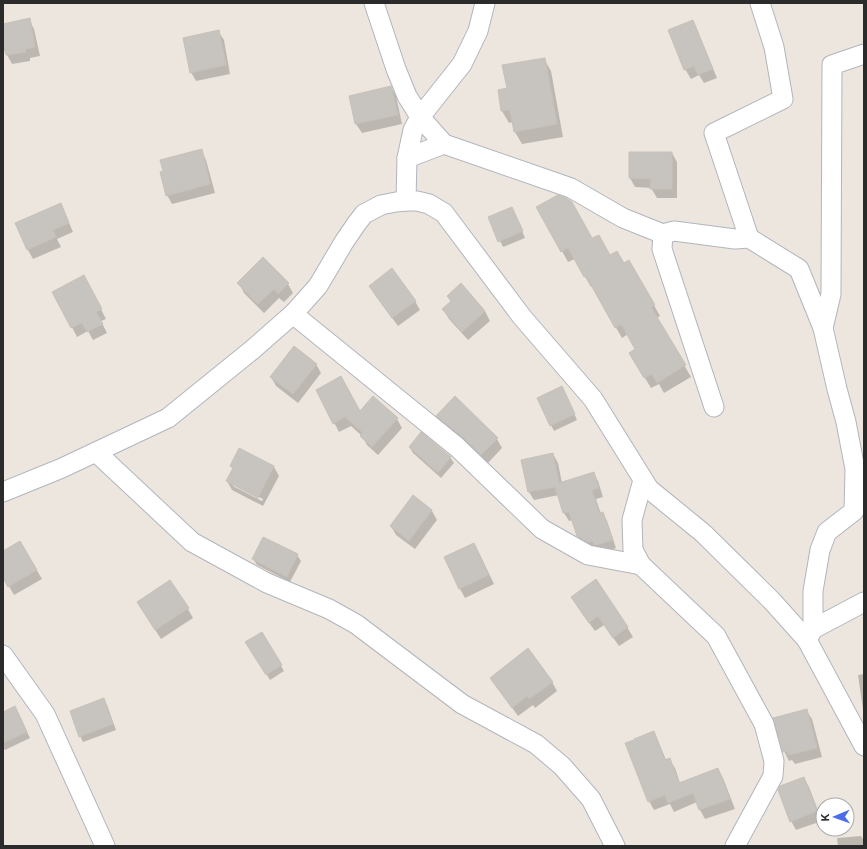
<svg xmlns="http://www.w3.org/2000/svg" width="867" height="849" font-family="Inter,sans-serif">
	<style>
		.shadow { fill: #0003; fill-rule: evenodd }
		.building { fill: #c7c3be; stroke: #c7c1b8 }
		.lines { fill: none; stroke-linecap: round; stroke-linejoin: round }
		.minor-casing { stroke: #b2b5bd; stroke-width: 21 }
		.minor { stroke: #fff; stroke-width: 19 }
	</style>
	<rect width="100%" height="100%" fill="#ece6de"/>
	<!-- shadow -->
	<g class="shadow">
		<polygon points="29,19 34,29 40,56 30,58 30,61 12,64 7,55 6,51 3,51 3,25"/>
		<polygon points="692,21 697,30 717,78 704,83 699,75 691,79 685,69"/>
		<polygon points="218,31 224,40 230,74 196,81 191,72"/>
		<polygon points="544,59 551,71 563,137 522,144 515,132 514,122 509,123 502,111 499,91 508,89"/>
		<polygon points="391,87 396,96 402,124 362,133 356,124 350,96"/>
		<polygon points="201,150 206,160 215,193 172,204 167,195"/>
		<polygon points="630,153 672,153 677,162 677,198 657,198 651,188 635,187 630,178"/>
		<polygon points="60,204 65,213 73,232 57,239 61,247 33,259 28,250 17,223"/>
		<polygon points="538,207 592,240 610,256 623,264 629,261 660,316 657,318 691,377 664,393 659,384 651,388 630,353 637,350 628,334 622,338 592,286 591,287 575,259 568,262"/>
		<polygon points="515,214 525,238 503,247 489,218"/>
		<polygon points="239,283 288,284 293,293 284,302 279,298 264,313 244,293"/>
		<polygon points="461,285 485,311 490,321 468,340 449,319 443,309 451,302 448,296"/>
		<polygon points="89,286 106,319 101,321 107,333 93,340 88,331 77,337 54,292"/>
		<polygon points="370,286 415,301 420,310 398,326 375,295"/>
		<polygon points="316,364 321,373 298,403 276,386 271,377"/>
		<polygon points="317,390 360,413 397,419 402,428 378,455 367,445 362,436 351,426 339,432"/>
		<polygon points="565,393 577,420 554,431 551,425"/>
		<polygon points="437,416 497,439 502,448 487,464 442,425"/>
		<polygon points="410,448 450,457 454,463 441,478 413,453"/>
		<path d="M240,449L274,467L279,476L263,506L232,490L227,481L233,469L231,466ZM233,484L263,499L262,501L233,486Z"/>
		<polygon points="553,454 558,463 562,483 593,473 598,481 603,497 596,499 601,514 602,513 607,521 616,548 601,553 583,544 578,536 573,520 569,521 564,513 559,495 534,500 529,492 522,461"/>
		<polygon points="432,511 437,520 415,549 396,535 391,526"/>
		<polygon points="264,538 297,555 301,561 290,582 257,565 253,559"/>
		<polygon points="20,542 42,579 14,595 3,576 3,552"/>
		<polygon points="474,544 479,553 494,584 465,598 460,589 445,557"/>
		<polygon points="138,603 188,609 193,618 161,639"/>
		<polygon points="577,606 627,627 633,637 619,646 604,625 595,631"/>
		<polygon points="261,633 284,671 270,680 247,642"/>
		<polygon points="864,674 864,717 858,675"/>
		<polygon points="491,678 552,682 557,691 535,708 533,705 518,716 497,687"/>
		<polygon points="103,699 107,705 116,730 83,742 80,736"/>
		<polygon points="806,710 812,719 822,757 795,764 792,760 789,761 784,751"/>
		<polygon points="3,713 18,713 30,738 5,750 3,747"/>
		<polygon points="653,732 658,741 666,760 669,759 675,768 680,783 718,769 723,778 735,809 705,819 700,810 697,802 674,812 670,804 654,810 649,801"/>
		<polygon points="804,778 809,787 822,821 796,830 791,821"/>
		<polygon points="861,836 864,841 864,846 838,846 837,838"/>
	</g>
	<!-- building -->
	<g class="building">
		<polygon points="30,18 35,47 25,49 26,52 6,55 3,41 3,24"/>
		<polygon points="693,20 713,69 698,75 694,66 684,70 668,30"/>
		<polygon points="219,30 226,65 190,73 183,38"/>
		<polygon points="545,58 557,124 514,132 510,110 501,111 498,90 507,88 502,65"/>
		<polygon points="391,86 398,115 355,124 349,96"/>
		<polygon points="202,149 210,184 166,196 160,172 163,171 160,160"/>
		<polygon points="629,152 672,152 672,189 650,189 651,179 629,178"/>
		<polygon points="558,195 566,198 572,202 592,238 599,235 610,255 617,251 624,263 629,260 655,305 651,307 686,365 657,383 652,374 644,378 629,353 635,349 621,324 615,328 586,276 584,277 568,248 561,252 536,207"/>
		<polygon points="61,203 69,223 53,230 56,237 27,250 15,223"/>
		<polygon points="512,207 523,231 498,242 488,217"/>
		<polygon points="263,257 289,283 278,294 274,289 258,304 237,283"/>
		<polygon points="392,268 416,301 392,318 369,286"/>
		<polygon points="84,275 102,309 96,312 103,324 87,332 82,323 71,328 52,292"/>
		<polygon points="461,283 485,311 462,332 442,309 451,301 447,296"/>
		<polygon points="294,346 317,364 293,394 270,377"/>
		<polygon points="341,376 360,411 373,396 398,418 372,447 360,436 363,433 345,417 333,424 316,390"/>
		<polygon points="562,386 575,414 550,426 537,398"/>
		<polygon points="455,396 498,438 481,455 464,438 436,416"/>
		<polygon points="421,432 451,457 438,473 409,447"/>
		<polygon points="239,448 274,466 258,498 226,481 233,468 230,466"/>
		<polygon points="553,453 559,483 594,472 599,488 592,490 599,513 603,512 613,540 596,545 594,545 593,541 588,542 577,536 569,512 563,513 555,487 528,492 521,460"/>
		<polygon points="413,495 432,510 409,541 390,526"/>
		<polygon points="263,537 298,554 287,577 252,559"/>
		<polygon points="20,541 37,570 8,587 3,578 3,551"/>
		<polygon points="474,543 489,575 459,589 444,557"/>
		<polygon points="596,579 628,627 613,638 598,616 589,623 571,597"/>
		<polygon points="170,580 189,608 155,630 137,602"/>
		<polygon points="262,632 282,665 266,675 245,642"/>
		<polygon points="528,648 553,682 529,699 527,696 512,708 490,678"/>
		<polygon points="104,698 113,724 79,737 70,711"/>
		<polygon points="15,706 27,732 3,743 3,712"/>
		<polygon points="807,709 817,748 789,755 787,751 783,752 773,718"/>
		<polygon points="654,731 665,760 670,758 679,783 718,768 730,799 699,810 693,793 668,803 665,795 648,802 625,743 634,740 634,739"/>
		<polygon points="804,777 817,811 790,822 778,790 780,786"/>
	</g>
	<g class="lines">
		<!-- minor casing -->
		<g class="minor-casing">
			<g id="minor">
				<polyline points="374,3 396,69 407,96 420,117 444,144 571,188 623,218 663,234 674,231 735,239 749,238 799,269 823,328 837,389 846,422 855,469 854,511 827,532 820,550 813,591 813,629 807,640"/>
				<polyline points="407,158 444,144"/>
				<polyline points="406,201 407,158 413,130 420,117 462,64 478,31 485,3"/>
				<polyline points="663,234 662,249 714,407"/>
				<polyline points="749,238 714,133 783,99 774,47 760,3"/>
				<polyline points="293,314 457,447 542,529 588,555 641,565"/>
				<polyline points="823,328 831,294 832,65 864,54"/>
				<polyline points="96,452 192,542 267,583 329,609 356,624 462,704 536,744 562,766 591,799 615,846"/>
				<polyline points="643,480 632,520 633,550 641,565 716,636 764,724 774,761 773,776 735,846"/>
				<polyline points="3,492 62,468 168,418 252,350 293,314 318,286 344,242 357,223 364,214 381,205 396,202 406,201 417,201 429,204 444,213 522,317 593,399 649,489 703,533 772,601 807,640 864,746"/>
				<polyline points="813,629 864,602"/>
				<polyline points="3,655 45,714 105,846"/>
			</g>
		</g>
		<!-- minor -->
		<use href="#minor" class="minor"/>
	</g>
	<!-- border -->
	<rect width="867" height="849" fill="none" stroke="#2b2b2b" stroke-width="8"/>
	<!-- north arrow -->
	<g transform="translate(835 817) rotate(268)"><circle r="19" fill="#ffffff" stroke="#aaaaaa"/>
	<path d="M0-3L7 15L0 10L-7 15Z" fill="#4c6deb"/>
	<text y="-6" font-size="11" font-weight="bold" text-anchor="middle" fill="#2b2b2b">K</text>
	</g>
</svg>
